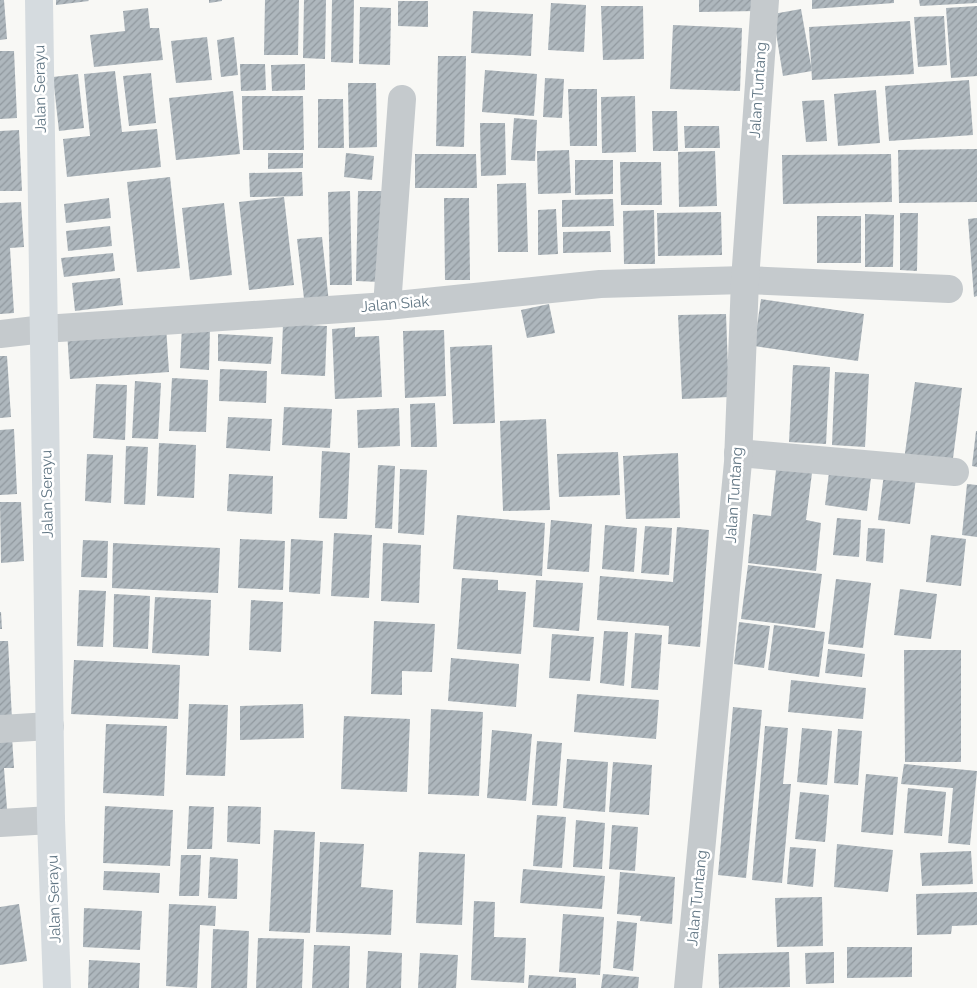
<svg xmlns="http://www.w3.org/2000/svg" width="977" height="988" font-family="Raleway,sans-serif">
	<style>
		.building { fill: url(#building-hatch) }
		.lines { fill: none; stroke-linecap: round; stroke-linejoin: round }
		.minor { stroke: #c5cacd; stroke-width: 28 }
		.tertiary { stroke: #c5cacd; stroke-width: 28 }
		.secondary { stroke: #d5dbdf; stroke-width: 28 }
		.labels { text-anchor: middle; stroke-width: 5; stroke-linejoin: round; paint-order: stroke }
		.street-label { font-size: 15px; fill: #607583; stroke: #fff }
	</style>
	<defs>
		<pattern id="building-hatch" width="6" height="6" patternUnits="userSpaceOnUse" patternTransform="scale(1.25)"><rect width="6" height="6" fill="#aeb7bd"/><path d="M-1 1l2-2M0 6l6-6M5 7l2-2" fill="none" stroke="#91999f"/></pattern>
	</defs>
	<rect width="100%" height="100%" fill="#f8f8f5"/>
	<!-- building -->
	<g class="building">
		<polygon points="0,0 4,0 7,39 0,40"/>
		<polygon points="56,0 88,0 89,1 56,5"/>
		<polygon points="209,0 222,0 222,1 209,3"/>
		<polygon points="265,0 299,0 298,55 264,55"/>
		<polygon points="304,0 326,0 325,59 303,58"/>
		<polygon points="332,0 354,0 353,63 331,62"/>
		<polygon points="699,0 757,0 757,11 699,12"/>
		<polygon points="812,0 894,0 894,3 812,9"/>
		<polygon points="919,0 977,0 977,3 920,6"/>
		<polygon points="398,1 428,1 428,27 398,26"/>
		<polygon points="551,3 586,5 584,52 548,50"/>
		<polygon points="601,6 643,6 644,59 603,60"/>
		<polygon points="977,6 977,76 951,78 946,8"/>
		<polygon points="360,7 391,8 390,65 359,64"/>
		<polygon points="148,8 150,28 159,28 163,60 94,67 90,35 125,31 123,11"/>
		<polygon points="801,9 812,71 783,76 773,14"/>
		<polygon points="473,11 533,14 531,56 471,53"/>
		<polygon points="944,16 947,65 918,67 914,17"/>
		<polygon points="910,21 914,74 812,80 809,27"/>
		<polygon points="673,25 742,28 740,91 670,89"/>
		<polygon points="207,37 212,80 176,83 171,41"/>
		<polygon points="234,37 238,75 221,77 217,40"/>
		<polygon points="0,51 14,51 17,118 0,119"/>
		<polygon points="438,56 466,56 464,147 436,146"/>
		<polygon points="240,64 265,64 266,90 241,91"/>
		<polygon points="305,64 305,90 272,91 271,65"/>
		<polygon points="485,70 537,74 534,116 482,112"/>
		<polygon points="115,71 122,132 157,129 161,167 67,177 63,139 90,136 84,74"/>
		<polygon points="151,73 156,123 129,126 123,76"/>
		<polygon points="78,74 84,128 59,131 53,77"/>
		<polygon points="545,78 564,79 562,118 543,117"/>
		<polygon points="969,80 973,135 889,141 885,86"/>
		<polygon points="348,83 376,83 377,147 349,148"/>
		<polygon points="568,89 597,89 597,146 570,146"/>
		<polygon points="876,90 880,143 838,146 834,94"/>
		<polygon points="233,91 240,154 176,160 169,98"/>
		<polygon points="242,96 303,96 304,150 243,150"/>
		<polygon points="635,96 636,152 602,153 601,97"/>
		<polygon points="318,99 343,99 344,148 318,148"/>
		<polygon points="824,100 827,141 806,142 802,101"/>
		<polygon points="652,111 677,111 678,151 653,151"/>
		<polygon points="514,118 537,120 535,161 511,160"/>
		<polygon points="480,123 505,123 506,175 481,176"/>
		<polygon points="684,126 719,126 720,148 685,148"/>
		<polygon points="19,130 22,191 0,191 0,131"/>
		<polygon points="977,149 977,202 899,203 898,150"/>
		<polygon points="569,150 571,193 538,194 537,151"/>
		<polygon points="715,151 717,206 679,207 678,152"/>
		<polygon points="268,153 303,153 303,168 268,169"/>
		<polygon points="346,153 374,156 372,180 344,177"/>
		<polygon points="415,154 476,154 477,188 415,188"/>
		<polygon points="891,154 892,202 783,204 782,155"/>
		<polygon points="575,160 613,160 613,194 575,195"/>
		<polygon points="620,162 661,162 662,205 621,205"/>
		<polygon points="302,172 303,196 250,197 249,173"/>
		<polygon points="170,177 180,268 137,272 127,182"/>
		<polygon points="526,183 528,252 498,252 497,184"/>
		<polygon points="350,191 352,285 330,285 328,192"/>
		<polygon points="358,191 382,191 380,282 356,281"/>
		<polygon points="284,197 294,285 249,290 239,202"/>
		<polygon points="109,198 111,218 66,223 64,204"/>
		<polygon points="444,198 469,198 470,280 445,280"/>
		<polygon points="613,199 614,226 562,227 562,200"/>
		<polygon points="21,202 24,247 10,248 14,313 0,314 0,203"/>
		<polygon points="224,203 232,275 190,280 182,208"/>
		<polygon points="556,209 558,254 538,255 538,210"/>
		<polygon points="654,210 655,264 624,264 623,211"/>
		<polygon points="721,212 722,255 658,256 657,213"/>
		<polygon points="900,213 918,213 917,271 900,270"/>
		<polygon points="865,214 894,215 893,267 865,267"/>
		<rect x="817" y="216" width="44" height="47"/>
		<polygon points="977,218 977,296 974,297 968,219"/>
		<polygon points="110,226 112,246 68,251 66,231"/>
		<polygon points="610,231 611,252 563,253 563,232"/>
		<polygon points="322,237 329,303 305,307 297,239"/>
		<polygon points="113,253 115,271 64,277 61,258"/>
		<polygon points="120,278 123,305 75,311 72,283"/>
		<polygon points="761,299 864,314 858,361 754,346"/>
		<polygon points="549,304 555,333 527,338 521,310"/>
		<polygon points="726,314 729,397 682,399 678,315"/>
		<polygon points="283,324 327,326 325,376 281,374"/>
		<polygon points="166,326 169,372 70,379 67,331"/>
		<polygon points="182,326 210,328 209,370 180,368"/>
		<polygon points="355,327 355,337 379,336 382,397 335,399 332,329"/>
		<polygon points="444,330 446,396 405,398 403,331"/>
		<polygon points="218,334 273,337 271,364 218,361"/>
		<polygon points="492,345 495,423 453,424 450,347"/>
		<polygon points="0,356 7,356 11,417 0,418"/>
		<polygon points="793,365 830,367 826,444 789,442"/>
		<polygon points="220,369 267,371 266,403 219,401"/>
		<polygon points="835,372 869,374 865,447 832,445"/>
		<polygon points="172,378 208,380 206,432 169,431"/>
		<polygon points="135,381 161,383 158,439 132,438"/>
		<polygon points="915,382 962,388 952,466 904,460"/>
		<polygon points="96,384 127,385 125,440 93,438"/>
		<polygon points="435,403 437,447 411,447 410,404"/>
		<polygon points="284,407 332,409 330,448 282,445"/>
		<polygon points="399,408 400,446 358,448 357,410"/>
		<polygon points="228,417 272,419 270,451 226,448"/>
		<polygon points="546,419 550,510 503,511 500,421"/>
		<polygon points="14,429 17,494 0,495 0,430"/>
		<polygon points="976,431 977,431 977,467 972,466"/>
		<polygon points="159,443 196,445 194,498 157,496"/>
		<polygon points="126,446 148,447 145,505 124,504"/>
		<polygon points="322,451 350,453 347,519 319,518"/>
		<polygon points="618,452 620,495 559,497 557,454"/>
		<polygon points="678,453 680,518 626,519 623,456"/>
		<polygon points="87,454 113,455 111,503 85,501"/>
		<polygon points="777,461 813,465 806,520 821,523 816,571 748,563 753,514 771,516"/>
		<polygon points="830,464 872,469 867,511 825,505"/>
		<polygon points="378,465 395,466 392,529 375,528"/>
		<polygon points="400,469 427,470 424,535 398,533"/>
		<polygon points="229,474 273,476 272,514 227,511"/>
		<polygon points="884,474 916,478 910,524 878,520"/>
		<polygon points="967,484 977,485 977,537 962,535"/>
		<polygon points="0,502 21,502 24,561 1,563"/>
		<polygon points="457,515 545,523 542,576 453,569"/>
		<polygon points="837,518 861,520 859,557 833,555"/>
		<polygon points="551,520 592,524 589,572 547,569"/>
		<polygon points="605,525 637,528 634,572 602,569"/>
		<polygon points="645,526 672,528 669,575 641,573"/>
		<polygon points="677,527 709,530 700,647 668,644 669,626 597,620 600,576 673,582"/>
		<polygon points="868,528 885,529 883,563 866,561"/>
		<polygon points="334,533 372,535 369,598 331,596"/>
		<polygon points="931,535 966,539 961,586 926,582"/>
		<polygon points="240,539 285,541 283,590 238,588"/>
		<polygon points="291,539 323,541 320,594 289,592"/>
		<polygon points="83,540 108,541 107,578 81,577"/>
		<polygon points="113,543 220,548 218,593 112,588"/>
		<polygon points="383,543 421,545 419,603 381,601"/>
		<polygon points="748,565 822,574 815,628 741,619"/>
		<polygon points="462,578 498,580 498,590 526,592 521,654 457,649"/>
		<polygon points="836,579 871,583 863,648 828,644"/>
		<polygon points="536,580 583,583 579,631 533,627"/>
		<polygon points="900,589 937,594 931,639 894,635"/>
		<polygon points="79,590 106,591 103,647 77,646"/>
		<polygon points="114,594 150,596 148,649 113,647"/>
		<polygon points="155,597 211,600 209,656 152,653"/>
		<polygon points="251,600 283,602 281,652 249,650"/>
		<polygon points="0,612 1,612 2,629 0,629"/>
		<polygon points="374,621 435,624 432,672 402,671 402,695 371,694"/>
		<polygon points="739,622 770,626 764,668 734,664"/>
		<polygon points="774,625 825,632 819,677 768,670"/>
		<polygon points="604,631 628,632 624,686 600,683"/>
		<polygon points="635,633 662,635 658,690 631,688"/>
		<polygon points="552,634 594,637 590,681 549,678"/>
		<polygon points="0,641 8,641 12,719 0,720"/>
		<polygon points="828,649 865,654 862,677 825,673"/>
		<polygon points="904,650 961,650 961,762 905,762"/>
		<polygon points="451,658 519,664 516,707 448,701"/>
		<polygon points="74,660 180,665 178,719 71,714"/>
		<polygon points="791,680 866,688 863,719 788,712"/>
		<polygon points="577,694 659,700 656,739 574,732"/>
		<polygon points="189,704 228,705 225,776 186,775"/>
		<polygon points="303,704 304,738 240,740 240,706"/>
		<polygon points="733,707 762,710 746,878 718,875"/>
		<polygon points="431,709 483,712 479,796 428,794"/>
		<polygon points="344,716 410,719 407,792 341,789"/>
		<polygon points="106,724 167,726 164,796 103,793"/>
		<polygon points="765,726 788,728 783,784 791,784 782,883 752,880"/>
		<polygon points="802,728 832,731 827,785 797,782"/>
		<polygon points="838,729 862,731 858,785 834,783"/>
		<polygon points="492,730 532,734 526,801 487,798"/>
		<polygon points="12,737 14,768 4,768 7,809 0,809 0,738"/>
		<polygon points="537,741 562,743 557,806 532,805"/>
		<polygon points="567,759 608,762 605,812 563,808"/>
		<polygon points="613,762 652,765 649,815 609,812"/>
		<polygon points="904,764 977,771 970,845 948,843 953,788 901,784"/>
		<polygon points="866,774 898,777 893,835 861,832"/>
		<polygon points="908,788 946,792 942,836 904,833"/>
		<polygon points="800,792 829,795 825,842 795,839"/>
		<polygon points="105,806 173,810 170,866 103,863"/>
		<polygon points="189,806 214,807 212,849 187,849"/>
		<polygon points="228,806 261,807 260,844 227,842"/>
		<polygon points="537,815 566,817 562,868 533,866"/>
		<polygon points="576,820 605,823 602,869 573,867"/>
		<polygon points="612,825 638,827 635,871 609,869"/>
		<polygon points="274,830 315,832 310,933 269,931"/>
		<polygon points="320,842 364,844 361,887 393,890 391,935 316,932"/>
		<polygon points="837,844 893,850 888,892 834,887"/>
		<polygon points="790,847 816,849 813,887 787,884"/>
		<polygon points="971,851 973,884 922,886 920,853"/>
		<polygon points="419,852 465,854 462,925 416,923"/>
		<polygon points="181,855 201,855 199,896 179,896"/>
		<polygon points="210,857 238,859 237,899 208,898"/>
		<polygon points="523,869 605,876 602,909 520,903"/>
		<polygon points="104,871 160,873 159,893 103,890"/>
		<polygon points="620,872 675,877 672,924 640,921 641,916 617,914"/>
		<polygon points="977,892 977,925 952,926 951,934 917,935 916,894"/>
		<polygon points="822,897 823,946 777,947 775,898"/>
		<polygon points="474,901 495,902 494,937 526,938 524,983 471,980"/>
		<polygon points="19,904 27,961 0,965 0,907"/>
		<polygon points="169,904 216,906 215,926 200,925 197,988 166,986"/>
		<polygon points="84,908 142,911 140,950 83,947"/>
		<polygon points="563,914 604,917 600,975 559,972"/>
		<polygon points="617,921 637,923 633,971 613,968"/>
		<polygon points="213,929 249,931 247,988 211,988"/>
		<polygon points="258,938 304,939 302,988 256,988"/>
		<polygon points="314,945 350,946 349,988 312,988"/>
		<polygon points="847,947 912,947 912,977 847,978"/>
		<polygon points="368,951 402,953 401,988 366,988"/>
		<polygon points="789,952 790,987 719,988 718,954"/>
		<polygon points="834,952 834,983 806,984 805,953"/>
		<polygon points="420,953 458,955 456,988 418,988"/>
		<polygon points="89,960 140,963 139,988 88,988"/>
		<polygon points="603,974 639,977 638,988 601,988"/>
		<polygon points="529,975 576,978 576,988 528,988"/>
	</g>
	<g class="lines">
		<!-- minor -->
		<g class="minor">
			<polyline points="745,280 949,289"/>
			<polyline points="387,306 402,99"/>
			<polyline points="738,453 955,472"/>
			<polyline points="0,729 50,726"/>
			<polyline points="0,823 51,820"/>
		</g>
		<!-- tertiary -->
		<g class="tertiary">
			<polyline points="0,334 44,329 387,306 600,284 745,280"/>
			<polyline points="688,988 738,462 745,280 765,0"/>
		</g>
		<!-- secondary -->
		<polyline class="secondary" points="39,0 51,820 57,988"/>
	</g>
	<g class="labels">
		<!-- street labels -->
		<g class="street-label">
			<text transform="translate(40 89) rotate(-91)" y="5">Jalan Serayu</text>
			<text transform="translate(758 90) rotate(-86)" y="5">Jalan Tuntang</text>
			<text transform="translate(395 304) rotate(-5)" y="5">Jalan Siak</text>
			<text transform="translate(47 494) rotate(-91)" y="5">Jalan Serayu</text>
			<text transform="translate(734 495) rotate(-86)" y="5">Jalan Tuntang</text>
			<text transform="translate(697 898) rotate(-84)" y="5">Jalan Tuntang</text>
			<text transform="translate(54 899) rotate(-92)" y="5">Jalan Serayu</text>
		</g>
	</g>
</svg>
